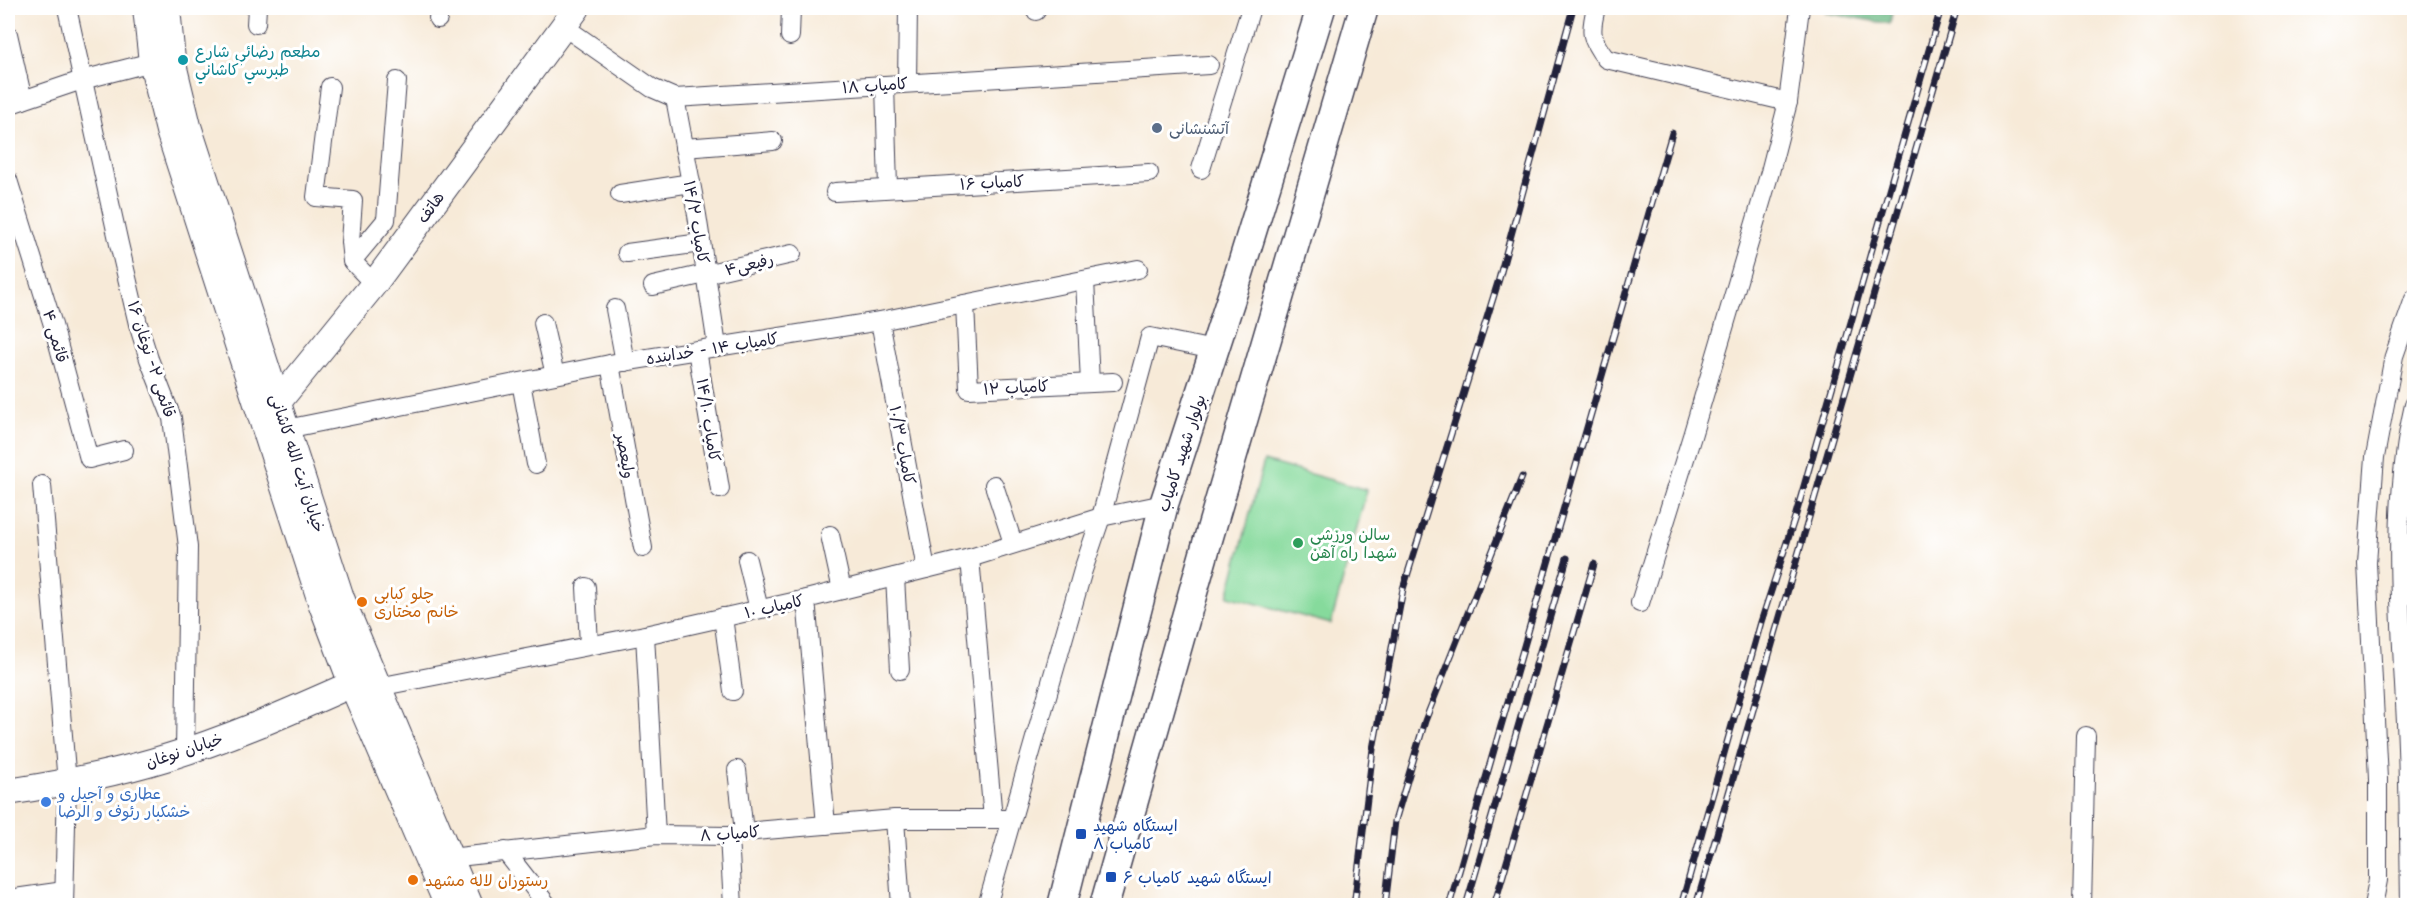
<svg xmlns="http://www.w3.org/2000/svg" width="2422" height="913" font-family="'Playpen Sans','Playpen Sans Arabic',sans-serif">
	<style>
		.green { fill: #86da9c; stroke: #547e6c; stroke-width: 1.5 }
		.forest { fill: #6cba84; stroke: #476e60; stroke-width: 1.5 }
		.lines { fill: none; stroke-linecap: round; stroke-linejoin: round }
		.street-casing { stroke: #424053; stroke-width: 20 }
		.secondary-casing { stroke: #424053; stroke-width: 28 }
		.primary-casing { stroke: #424053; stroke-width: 31 }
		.street { stroke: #fff; stroke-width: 18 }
		.secondary { stroke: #fff; stroke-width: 26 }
		.primary { stroke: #fff; stroke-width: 28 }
		.rail-casing { stroke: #22223b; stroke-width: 7 }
		.rail { stroke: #fff; stroke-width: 4.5; stroke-dasharray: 14; stroke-linecap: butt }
		.culture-dot { fill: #0f9aa8; stroke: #fff; stroke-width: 2 }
		.service-dot { fill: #5c6f8a; stroke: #fff; stroke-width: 2 }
		.leisure-dot { fill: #2e9e5b; stroke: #fff; stroke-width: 2 }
		.food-dot { fill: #e8710a; stroke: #fff; stroke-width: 2 }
		.shop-dot { fill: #3f7fe0; stroke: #fff; stroke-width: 2 }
		.transit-dot { fill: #1a4fb4; stroke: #fff; stroke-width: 2 }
		.labels { text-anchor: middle; stroke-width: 6; stroke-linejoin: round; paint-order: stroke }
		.culture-label { font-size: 16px; fill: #0d838f; stroke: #fff; text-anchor: start }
		.street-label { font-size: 16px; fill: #22223b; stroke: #fff }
		.service-label { font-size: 16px; fill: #4e5e75; stroke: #fff; text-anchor: start }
		.leisure-label { font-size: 16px; fill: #27864d; stroke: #fff; text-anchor: start }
		.food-label { font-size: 16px; fill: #c56008; stroke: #fff; text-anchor: start }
		.shop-label { font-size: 16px; fill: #366cbe; stroke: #fff; text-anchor: start }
		.transit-label { font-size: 16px; fill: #164399; stroke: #fff; text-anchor: start }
	</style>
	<rect width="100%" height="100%" fill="#fff"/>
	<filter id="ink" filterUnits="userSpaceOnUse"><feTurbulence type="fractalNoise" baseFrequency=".0167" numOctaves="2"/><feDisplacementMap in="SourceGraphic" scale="12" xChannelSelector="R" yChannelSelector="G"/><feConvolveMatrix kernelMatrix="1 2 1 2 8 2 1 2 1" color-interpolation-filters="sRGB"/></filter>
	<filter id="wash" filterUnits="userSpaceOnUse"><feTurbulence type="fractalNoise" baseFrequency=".008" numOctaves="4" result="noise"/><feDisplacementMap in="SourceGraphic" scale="24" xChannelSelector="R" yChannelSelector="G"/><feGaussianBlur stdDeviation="1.35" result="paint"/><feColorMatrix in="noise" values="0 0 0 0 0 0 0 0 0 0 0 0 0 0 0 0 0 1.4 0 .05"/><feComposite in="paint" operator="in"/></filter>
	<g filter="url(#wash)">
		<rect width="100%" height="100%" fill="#f7ead8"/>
		<!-- green -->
		<polygon class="green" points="1264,461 1367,490 1331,624 1228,596"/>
		<!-- forest -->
		<polygon class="forest" points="1827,8 1893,8 1890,24 1826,13"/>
	</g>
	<g filter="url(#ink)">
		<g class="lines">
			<!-- street casing -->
			<g class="street-casing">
				<g id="street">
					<polyline points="67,8 119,244 138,324 149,359 172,418 188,547 185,751"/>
					<path d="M1596,8C1590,31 1590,39 1606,59L1788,102"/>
					<polyline points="1036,11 1036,8"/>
					<polyline points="438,19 439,8"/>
					<polyline points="256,24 257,8"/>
					<polyline points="563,26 652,88 675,98 1209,65"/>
					<polyline points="8,34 23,100"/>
					<polyline points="790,36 791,8"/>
					<polyline points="907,83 908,8"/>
					<polyline points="885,85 888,188"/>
					<polyline points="330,87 316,197 353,200 350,242 352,261 374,284"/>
					<polyline points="675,98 697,215 717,346"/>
					<polyline points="8,105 82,80 152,62"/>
					<polyline points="684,148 773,141"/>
					<polyline points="1201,169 1251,8"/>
					<polyline points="8,180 53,325 89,459 124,450"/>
					<polyline points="835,192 1149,173"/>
					<polyline points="620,194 691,183"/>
					<polyline points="627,253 701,243"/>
					<polyline points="352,261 386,220 397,81"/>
					<polyline points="1085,280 1090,383"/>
					<polyline points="653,286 792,254"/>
					<polyline points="965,304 969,389 1113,382"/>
					<polyline points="615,309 625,362"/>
					<polyline points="880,321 926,569"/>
					<polyline points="543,323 555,375"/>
					<polyline points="697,350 720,489"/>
					<polyline points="610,364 643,548"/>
					<polyline points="521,382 536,464"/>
					<polyline points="286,429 610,364 880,321 1138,269"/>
					<polyline points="42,485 67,783 64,906"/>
					<polyline points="994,485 1013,543"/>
					<polyline points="830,535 842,590"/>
					<polyline points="970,558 993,819"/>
					<polyline points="747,560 759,609"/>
					<polyline points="895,577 900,670"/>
					<polyline points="586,587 589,645"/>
					<polyline points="806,599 826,825"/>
					<polyline points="1640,603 1692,436 1770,172 1788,102 1800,8"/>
					<polyline points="723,617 733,691"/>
					<polyline points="645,635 656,835"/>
					<polyline points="378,687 645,635 806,599 970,558 1101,517 1164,504"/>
					<polyline points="737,770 744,832"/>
					<polyline points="895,819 901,906"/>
					<polyline points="729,836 733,906"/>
					<polyline points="505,851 548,906"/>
					<polyline points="449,858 656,835 729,836 744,832 895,819 1011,819"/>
					<polyline points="8,899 64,891"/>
					<polyline points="987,906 1083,570 1101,517 1150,337 1214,350"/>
					<polyline points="2082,906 2086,736"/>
					<polyline points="2373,906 2378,880 2378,779 2367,563 2375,457 2394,356 2414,299"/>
					<path d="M2410,906C2409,845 2409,784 2406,723C2401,618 2390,509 2414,405"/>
				</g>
			</g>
			<!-- secondary casing -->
			<g class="secondary-casing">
				<g id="secondary">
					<polyline points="146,8 152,62 169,131 322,605 352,684 448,906"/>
					<polyline points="167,8 172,60 188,126 341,598 470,906"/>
					<polyline points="267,405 278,402 374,284 577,8"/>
					<path d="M8,792C60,784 113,774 165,758C229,739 291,711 352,684"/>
				</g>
			</g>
			<!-- primary casing -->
			<g class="primary-casing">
				<g id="primary">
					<polyline points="1062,906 1164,504 1238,277 1321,8"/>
					<polyline points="1104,906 1205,550 1364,8"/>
				</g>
			</g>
			<!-- street -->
			<use href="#street" class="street"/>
			<!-- secondary -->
			<use href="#secondary" class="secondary"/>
			<!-- primary -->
			<use href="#primary" class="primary"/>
			<!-- rail casing -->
			<g class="rail-casing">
				<g id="rail">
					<polyline points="1354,906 1373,749 1403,589 1499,279 1573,8"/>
					<polyline points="1385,906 1395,821 1425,721 1522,477"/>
					<polyline points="1449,906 1672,133"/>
					<polyline points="1466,906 1567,558"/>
					<polyline points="1494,906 1594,564"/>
					<polyline points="1681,906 1761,622 1796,514 1941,8"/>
					<polyline points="1696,906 1957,8"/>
				</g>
			</g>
			<!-- rail -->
			<use href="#rail" class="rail"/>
		</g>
	</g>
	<!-- markers -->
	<circle class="culture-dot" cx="183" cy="60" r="6"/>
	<circle class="service-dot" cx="1157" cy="128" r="6"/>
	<circle class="leisure-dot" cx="1298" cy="543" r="6"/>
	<g class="food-dot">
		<circle cx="362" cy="602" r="6"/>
		<circle cx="413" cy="880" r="6"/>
	</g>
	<circle class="shop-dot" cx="46" cy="802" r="6"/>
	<g class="transit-dot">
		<rect x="1075" y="828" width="12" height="12" rx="3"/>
		<rect x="1105" y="871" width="12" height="12" rx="3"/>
	</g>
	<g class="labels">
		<!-- culture labels -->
		<g class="culture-label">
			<text x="195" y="57">مطعم رضائي شارع<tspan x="195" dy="18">طبرسي كاشاني</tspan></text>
		</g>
		<!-- street labels -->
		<g class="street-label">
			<text transform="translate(875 85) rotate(-4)" y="6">کامیاب ۱۸</text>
			<text transform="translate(992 182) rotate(-3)" y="6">کامیاب ۱۶</text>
			<text transform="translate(430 207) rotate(-54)" y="6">هاتف</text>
			<text transform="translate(697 222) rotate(80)" y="6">کامیاب ۱۴/۲</text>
			<text transform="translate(749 264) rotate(-14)" y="6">رفیعی۴</text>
			<text transform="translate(56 336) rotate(74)" y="6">قائمی ۴</text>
			<text transform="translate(712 348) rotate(-9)" y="6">کامیاب ۱۴ - خدابنده</text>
			<text transform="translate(152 359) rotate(72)" y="6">قائمی ۲- نوغان ۱۶</text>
			<text transform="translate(1016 387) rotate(-3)" y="6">کامیاب ۱۲</text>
			<text transform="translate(709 420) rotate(81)" y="6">کامیاب ۱۴/۱۰</text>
			<text transform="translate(903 445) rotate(79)" y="6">کامیاب ۱۰/۳</text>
			<text transform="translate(1181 453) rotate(-72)" y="6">بولوار شهید کامیاب</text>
			<text transform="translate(626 456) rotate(80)" y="6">ولیعصر</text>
			<text transform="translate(298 463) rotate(72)" y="6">خیابان آیت الله کاشانی</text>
			<text transform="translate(774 606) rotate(-13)" y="6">کامیاب ۱۰</text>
			<text transform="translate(184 750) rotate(-18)" y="6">خیابان نوغان</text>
			<text transform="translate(730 833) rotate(-4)" y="6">کامیاب ۸</text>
		</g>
		<!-- service labels -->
		<g class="service-label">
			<text x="1169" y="134">آتشنشانی</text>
		</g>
		<!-- leisure labels -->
		<g class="leisure-label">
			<text x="1310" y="540">سالن ورزشی<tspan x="1310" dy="18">شهدا راه آهن</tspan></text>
		</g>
		<!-- food labels -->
		<g class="food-label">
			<text x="374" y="599">چلو کبابی<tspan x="374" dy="18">خانم مختاری</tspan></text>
			<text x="425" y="886">رستوران لاله مشهد</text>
		</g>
		<!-- shop labels -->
		<g class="shop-label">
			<text x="58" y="799">عطاری و آجیل و<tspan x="58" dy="18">خشکبار رئوف و الرضا</tspan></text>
		</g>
		<!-- transit labels -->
		<g class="transit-label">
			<text x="1093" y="831">ایستگاه شهید<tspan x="1093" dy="18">کامیاب ۸</tspan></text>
			<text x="1123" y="883">ایستگاه شهید کامیاب ۶</text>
		</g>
	</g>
	<!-- margin -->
	<rect width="2422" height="913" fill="none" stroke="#fff" stroke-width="30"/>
</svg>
